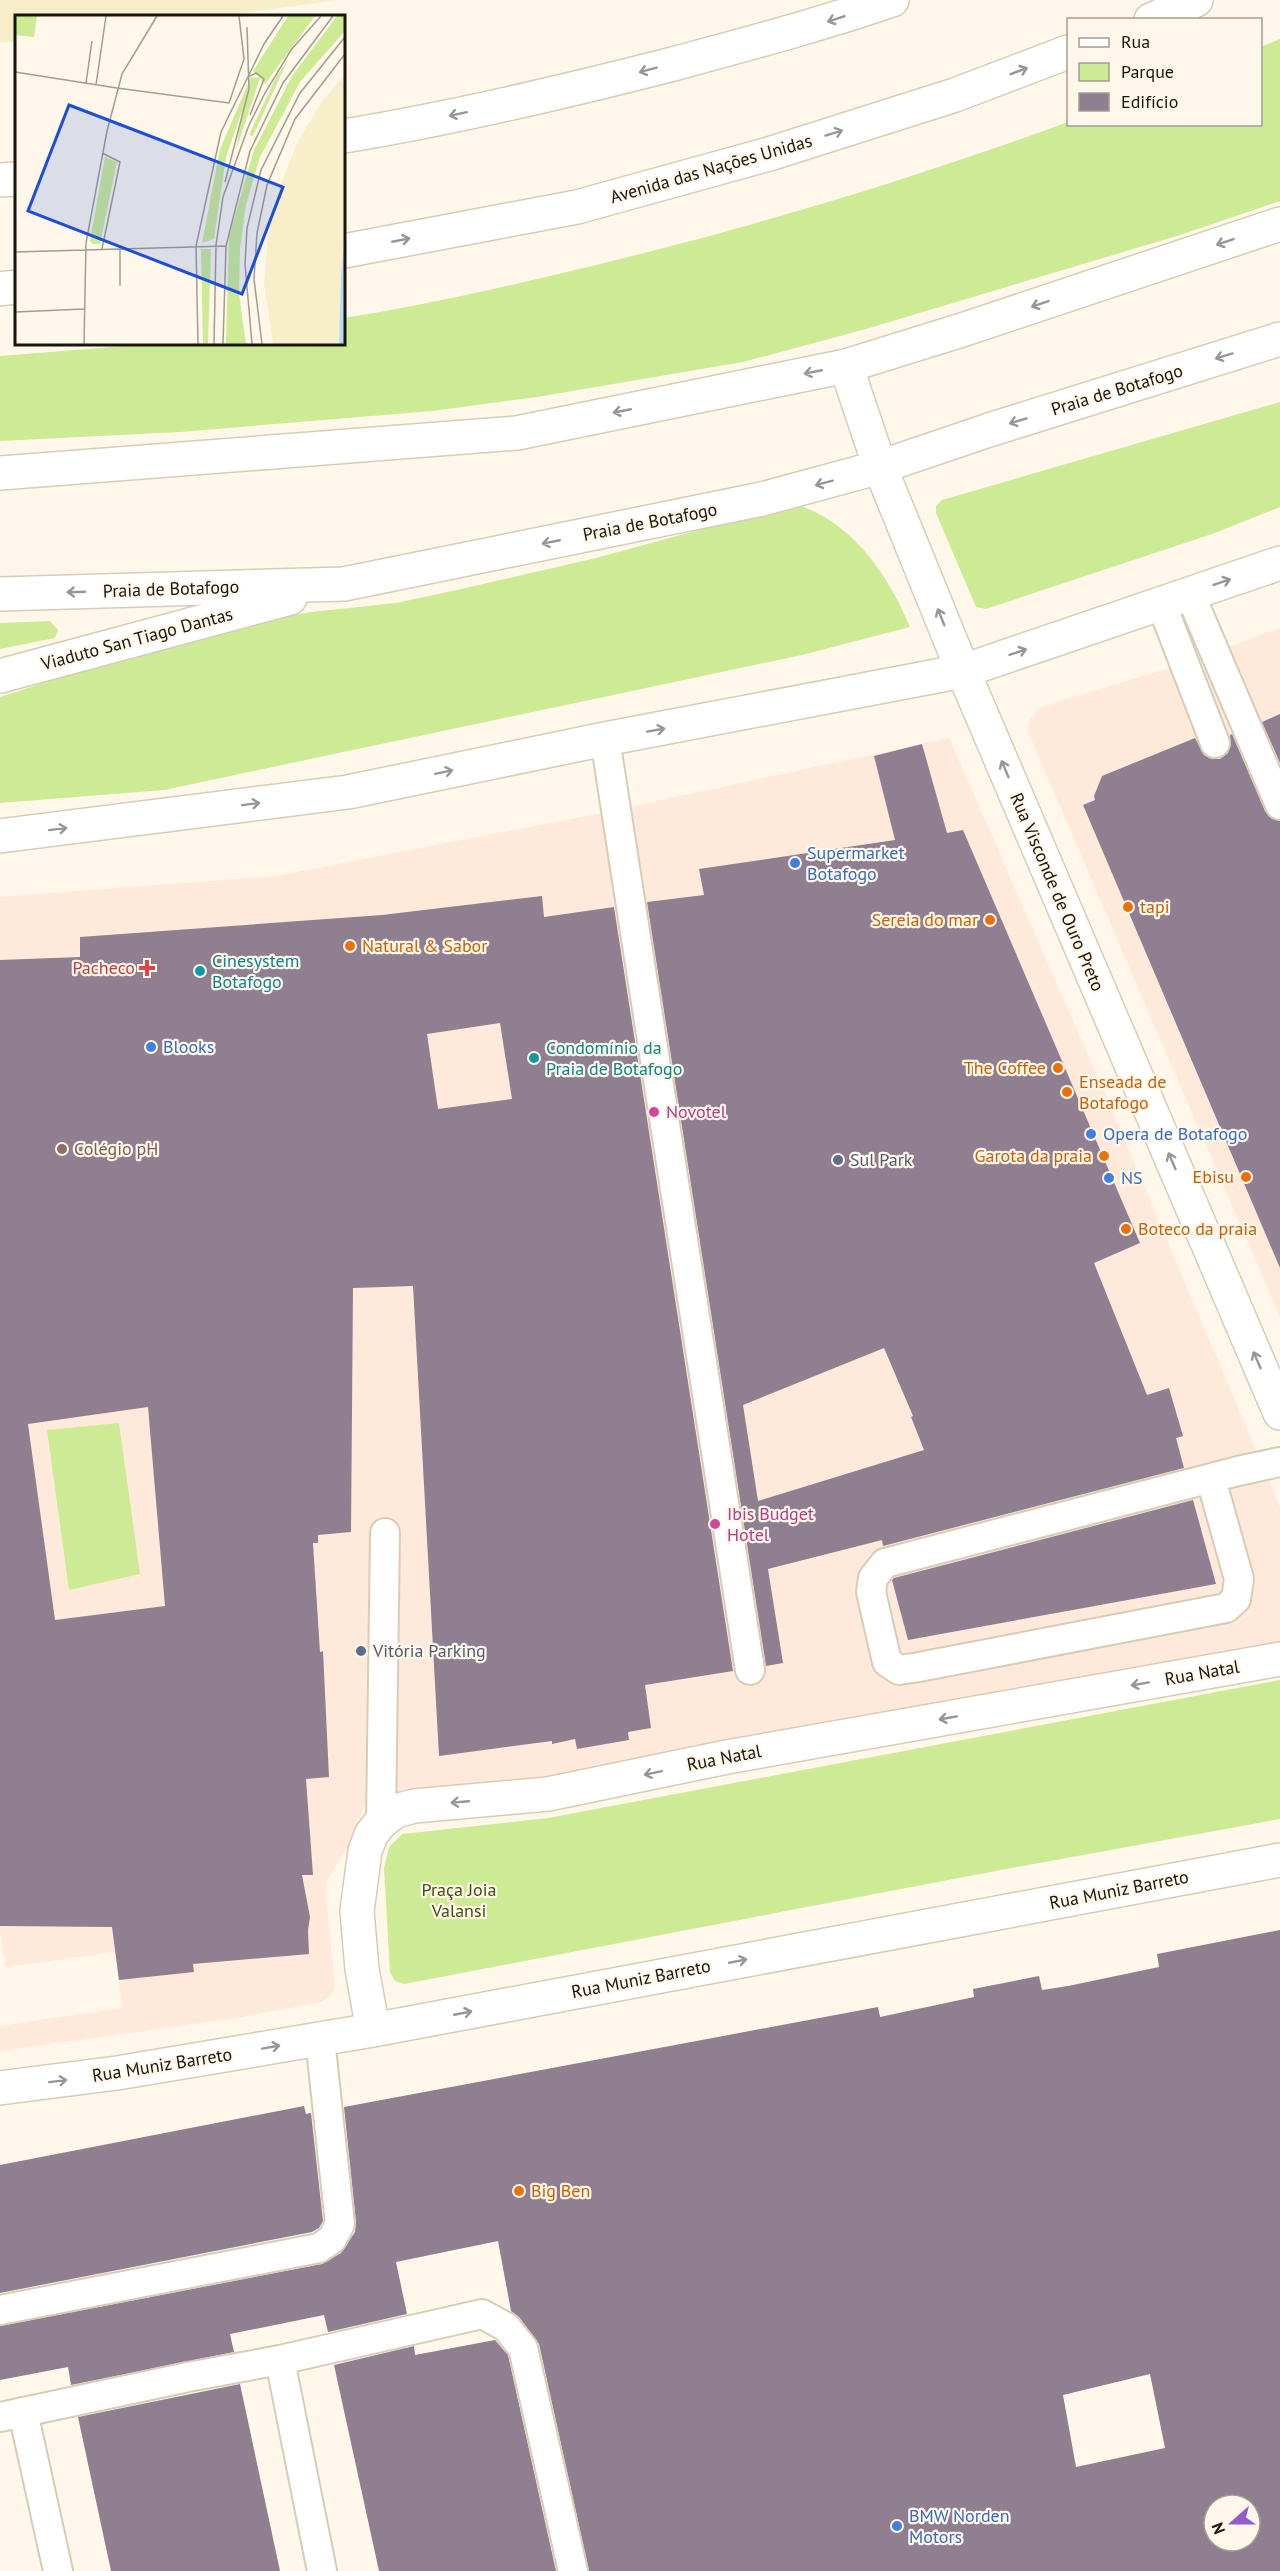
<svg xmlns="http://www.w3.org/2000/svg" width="1280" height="2571" font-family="'PT Sans',sans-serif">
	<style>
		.commercial { fill: #ffe9db }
		.green { fill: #cdeb95 }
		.sand { fill: #f8eec9 }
		.building { fill: #8f7f90; fill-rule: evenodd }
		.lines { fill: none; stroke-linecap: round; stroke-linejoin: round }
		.service-casing { stroke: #d7cdb6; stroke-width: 32 }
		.minor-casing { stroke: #d7cdb6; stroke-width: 36 }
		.tertiary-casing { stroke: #d7cdb6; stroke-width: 36 }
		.secondary-casing { stroke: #d7cdb6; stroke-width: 36 }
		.primary-casing { stroke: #d7cdb6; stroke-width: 36 }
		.trunk-casing { stroke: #d7cdb6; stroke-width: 36 }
		.service { stroke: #fff; stroke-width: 28 }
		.minor { stroke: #fff; stroke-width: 33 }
		.tertiary { stroke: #fff; stroke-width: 33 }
		.secondary { stroke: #fff; stroke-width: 33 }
		.primary { stroke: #fff; stroke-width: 33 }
		.trunk { stroke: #fff; stroke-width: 33 }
		.oneway { stroke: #989692 }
		.shop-dot { fill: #3f7fe0; stroke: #fef7ea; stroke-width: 2 }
		.food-dot { fill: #e8710a; stroke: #fef7ea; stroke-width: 2 }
		.health-dot { fill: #e0444e; stroke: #fef7ea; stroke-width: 2 }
		.culture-dot { fill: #0f9aa8; stroke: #fef7ea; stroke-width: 2 }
		.hotel-dot { fill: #d1479c; stroke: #fef7ea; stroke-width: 2 }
		.education-dot { fill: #8d6e63; stroke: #fef7ea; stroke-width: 2 }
		.service-dot { fill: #5c6f8a; stroke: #fef7ea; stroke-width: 2 }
		.labels { text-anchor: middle; stroke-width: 4.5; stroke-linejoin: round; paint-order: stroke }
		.street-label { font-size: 18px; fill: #19150d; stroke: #fef7ea }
		.shop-label { font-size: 18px; fill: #366cbe; stroke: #fef7ea; text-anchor: start }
		.food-label { font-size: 18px; fill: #c56008; stroke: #fef7ea; text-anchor: start }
		.culture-label { font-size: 18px; fill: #0d838f; stroke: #fef7ea; text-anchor: start }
		.health-label { font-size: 18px; fill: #be3a42; stroke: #fef7ea; text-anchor: end }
		.hotel-label { font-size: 18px; fill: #b23c85; stroke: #fef7ea; text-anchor: start }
		.education-label { font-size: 18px; fill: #785e54; stroke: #fef7ea; text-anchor: start }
		.service-label { font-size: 18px; fill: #4e5e75; stroke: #fef7ea; text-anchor: start }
		.park-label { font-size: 18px; fill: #3e500f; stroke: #fef7ea }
		.inset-road { fill: none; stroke: #a29d92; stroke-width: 1.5 }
		.view { fill: #1d4ed8; fill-opacity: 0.15; stroke: #1d4ed8; stroke-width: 3 }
		.inset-edge { fill: none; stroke: #19150d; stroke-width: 3 }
	</style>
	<rect width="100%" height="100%" fill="#fef7ea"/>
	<!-- commercial -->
	<g class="commercial">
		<polygon points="1280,628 1280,1317 1028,732 1029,722 1039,708 1192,661"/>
		<polygon points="949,738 1103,1089 1280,1507 1280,1645 546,1778 370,1801 363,1808 357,1833 328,1878 326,1897 335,1986 332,1994 326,1999 320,2002 242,2017 0,2051 0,2026 122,2008 115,1952 6,1967 0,1931 0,897 277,876 607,812"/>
	</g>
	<!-- green -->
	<g class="green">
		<path d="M1280,39V201L1180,235L866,329L743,362L537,397L432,411L180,432L0,441V356L150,344H344V318C427,305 509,286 592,266C753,227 912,179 1068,122V124H1260L1261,47Z"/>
		<polygon points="1280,402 1280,507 1212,534 986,609 976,607 936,513 936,506 942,500"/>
		<path d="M801,506C855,525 889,577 910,627L802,655L164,790L0,803V697L184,638L227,627L311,612L396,603L457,590L596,558L765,512Z"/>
		<polygon points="50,621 58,630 55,638 0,649 0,623"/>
		<polygon points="119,1423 140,1574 69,1590 47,1430"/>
		<polygon points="1280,1680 1280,1819 1006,1869 404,1984 395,1981 390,1972 384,1868 389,1847 402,1834 548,1818"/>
	</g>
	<!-- sand -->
	<polygon class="sand" points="0,0 337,0 225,16 16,16 16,42 0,42"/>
	<!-- building -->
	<g class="building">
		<polygon points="1280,714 1280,763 1262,722"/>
		<polygon points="1232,734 1265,811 1271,818 1280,821 1280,1268 1083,805 1095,800 1094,796 1102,776 1195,738 1204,755 1212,759 1220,759 1228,753 1231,745 1230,735"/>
		<path d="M922,744L947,833L963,830L1140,1243L1094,1263L1147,1395L1169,1388L1183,1436L1176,1438L1184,1468L883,1546L882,1540L768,1569L783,1663L766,1666L647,902L704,895L699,869L895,840L874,756ZM884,1348L913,1416L911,1417L924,1450L758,1501L743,1405Z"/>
		<path d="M542,896L544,917L614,907L733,1671L645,1685L651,1728L628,1732L629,1740L577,1749L575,1739L552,1744V1741L439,1756L413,1286L353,1288L351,1532L318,1535V1543H313L320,1652L323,1651L329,1777L306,1779L313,1875H302L310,1917L308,1930L309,1954L193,1964L194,1972L119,1980L112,1927L0,1926V960L80,957V937L382,915ZM500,1023L512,1099L438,1109L427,1034ZM148,1407L165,1606L55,1620L28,1424Z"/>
		<polygon points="1193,1500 1216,1584 908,1640 892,1580 894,1578"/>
		<path d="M1280,1930V2571H589L539,2344L519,2317L511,2311L498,2241L396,2262L407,2314L328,2332L324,2315L230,2334L234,2352L71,2385L68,2367L0,2380V2326L322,2264L341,2253L355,2232L356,2222L344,2107L878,2007L880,2017L974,1997L973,1989L1039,1976L1042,1990L1068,1986L1159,1967L1157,1954ZM1150,2374L1165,2448L1076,2467L1063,2395ZM1214,2505H1250V2541H1214Z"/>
		<polygon points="304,2106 306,2114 311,2113 323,2221 319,2228 312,2232 0,2293 0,2165"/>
		<polygon points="495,2340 508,2355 556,2571 379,2571 334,2365 414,2346 415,2355"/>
		<polygon points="240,2384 280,2571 111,2571 78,2417"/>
	</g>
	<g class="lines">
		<!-- service casing -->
		<g class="service-casing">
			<g id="service">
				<polyline points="1190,594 1280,805"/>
				<polyline points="1161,603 1215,743"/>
				<polyline points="605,739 750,1670"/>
				<polyline points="1211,1479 1239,1579 1236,1599 1226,1608 919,1667 899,1670 887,1662 871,1592 873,1578 885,1563 1238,1471 1280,1462"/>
				<polyline points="381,1822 385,1533"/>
				<polyline points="0,2310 319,2248 332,2239 340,2224 320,2039"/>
				<polyline points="280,2360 322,2571"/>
				<polyline points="23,2412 58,2571"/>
				<polyline points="0,2417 188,2377 280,2360 482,2314 506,2327 523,2348 573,2571"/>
			</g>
		</g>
		<!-- minor casing -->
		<g class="minor-casing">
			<polyline id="minor" points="373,2030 362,1969 357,1911 365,1851 371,1835 381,1822 396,1811 414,1806 548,1794 727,1757 1280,1659"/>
		</g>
		<!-- tertiary casing -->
		<g class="tertiary-casing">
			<polyline id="tertiary" points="846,366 880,467 963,671 1280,1413"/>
		</g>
		<!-- secondary casing -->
		<g class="secondary-casing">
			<polyline id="secondary" points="0,2088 117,2073 373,2030 1280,1860"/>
		</g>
		<!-- primary casing -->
		<g class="primary-casing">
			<g id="primary">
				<polyline points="0,473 517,433 846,366 962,330 1280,224"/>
				<polyline points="0,594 344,584 762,499 880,467 989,430 1280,339"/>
				<polyline points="0,676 290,598"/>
				<polyline points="0,836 348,792 605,739 963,671 1280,563"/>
			</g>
		</g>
		<!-- trunk casing -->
		<g class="trunk-casing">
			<g id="trunk">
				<polyline points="1151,20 1196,0"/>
				<path d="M344,136C454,118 564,92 673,64C747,44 819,25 892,0"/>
				<polyline points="0,180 16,179"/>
				<polyline points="344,251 577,207 769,154 955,95 1068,52"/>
				<polyline points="0,289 16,287"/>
			</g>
		</g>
		<!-- service -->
		<use href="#service" class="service"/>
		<!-- minor -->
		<use href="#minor" class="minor"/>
		<!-- tertiary -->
		<use href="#tertiary" class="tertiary"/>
		<!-- secondary -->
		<use href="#secondary" class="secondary"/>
		<!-- primary -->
		<use href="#primary" class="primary"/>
		<!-- trunk -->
		<use href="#trunk" class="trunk"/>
	</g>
	<!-- one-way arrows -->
	<defs><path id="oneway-shaft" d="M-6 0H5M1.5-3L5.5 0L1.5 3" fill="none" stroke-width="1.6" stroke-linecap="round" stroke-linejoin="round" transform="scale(1.5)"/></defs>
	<g class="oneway">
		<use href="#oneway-shaft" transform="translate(836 19) rotate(161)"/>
		<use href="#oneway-shaft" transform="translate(648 70) rotate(165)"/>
		<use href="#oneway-shaft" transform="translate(1019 71) rotate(-21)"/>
		<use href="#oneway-shaft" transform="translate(458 114) rotate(168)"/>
		<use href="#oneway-shaft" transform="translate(834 133) rotate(-17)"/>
		<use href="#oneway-shaft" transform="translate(401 240) rotate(-11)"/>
		<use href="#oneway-shaft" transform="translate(1225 242) rotate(161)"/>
		<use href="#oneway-shaft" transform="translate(1040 304) rotate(161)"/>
		<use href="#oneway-shaft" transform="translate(1224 356) rotate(163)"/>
		<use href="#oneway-shaft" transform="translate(813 372) rotate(169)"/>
		<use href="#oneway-shaft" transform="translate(622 411) rotate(169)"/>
		<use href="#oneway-shaft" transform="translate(1018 421) rotate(163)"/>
		<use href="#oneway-shaft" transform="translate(824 483) rotate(165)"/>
		<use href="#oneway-shaft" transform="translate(551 542) rotate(169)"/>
		<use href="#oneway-shaft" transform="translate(1222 582) rotate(-19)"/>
		<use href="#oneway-shaft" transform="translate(76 592) rotate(178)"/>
		<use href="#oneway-shaft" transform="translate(941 617) rotate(-112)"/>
		<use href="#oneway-shaft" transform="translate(1018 652) rotate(-19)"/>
		<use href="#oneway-shaft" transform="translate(656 730) rotate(-10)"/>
		<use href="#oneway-shaft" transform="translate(1005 769) rotate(-113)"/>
		<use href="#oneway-shaft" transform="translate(444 772) rotate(-12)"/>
		<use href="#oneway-shaft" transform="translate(251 804) rotate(-7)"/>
		<use href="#oneway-shaft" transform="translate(58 829) rotate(-7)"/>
		<use href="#oneway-shaft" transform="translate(1172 1161) rotate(-113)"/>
		<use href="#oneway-shaft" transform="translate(1257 1360) rotate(-113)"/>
		<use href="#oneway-shaft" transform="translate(1140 1684) rotate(170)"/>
		<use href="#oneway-shaft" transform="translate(948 1718) rotate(170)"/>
		<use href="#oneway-shaft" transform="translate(653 1773) rotate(168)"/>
		<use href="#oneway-shaft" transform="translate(460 1802) rotate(175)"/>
		<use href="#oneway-shaft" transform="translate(738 1961) rotate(-11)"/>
		<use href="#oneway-shaft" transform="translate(463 2013) rotate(-11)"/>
		<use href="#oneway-shaft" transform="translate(271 2047) rotate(-10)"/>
		<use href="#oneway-shaft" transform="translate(58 2081) rotate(-7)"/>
	</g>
	<!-- markers -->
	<g class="shop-dot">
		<circle cx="795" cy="863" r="6"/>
		<circle cx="151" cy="1047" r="6"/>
		<circle cx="1091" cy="1134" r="6"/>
		<circle cx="1109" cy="1178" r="6"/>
		<circle cx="897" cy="2526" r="6"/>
	</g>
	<g class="food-dot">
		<circle cx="1128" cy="907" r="6"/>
		<circle cx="990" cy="920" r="6"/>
		<circle cx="350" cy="946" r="6"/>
		<circle cx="1058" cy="1068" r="6"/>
		<circle cx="1067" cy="1092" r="6"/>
		<circle cx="1104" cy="1156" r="6"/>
		<circle cx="1246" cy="1177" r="6"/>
		<circle cx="1126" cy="1229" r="6"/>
		<circle cx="519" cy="2191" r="6"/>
	</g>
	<path class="health-dot" d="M144 959h6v6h6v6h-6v6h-6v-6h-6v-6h6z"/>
	<g class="culture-dot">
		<circle cx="200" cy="971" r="6"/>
		<circle cx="534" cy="1058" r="6"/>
	</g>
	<g class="hotel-dot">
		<circle cx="654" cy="1112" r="6"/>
		<circle cx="715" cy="1524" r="6"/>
	</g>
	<circle class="education-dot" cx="62" cy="1149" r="6"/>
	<g class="service-dot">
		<circle cx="838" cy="1160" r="6"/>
		<circle cx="361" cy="1651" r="6"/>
	</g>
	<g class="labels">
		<!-- street labels -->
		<g class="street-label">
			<text transform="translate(711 169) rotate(-16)" y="6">Avenida das Nações Unidas</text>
			<text transform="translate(1117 390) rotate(-17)" y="6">Praia de Botafogo</text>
			<text transform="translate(650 522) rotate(-11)" y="6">Praia de Botafogo</text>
			<text transform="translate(171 589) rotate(-2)" y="6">Praia de Botafogo</text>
			<text transform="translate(137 639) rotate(-15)" y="6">Viaduto San Tiago Dantas</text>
			<text transform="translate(1057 892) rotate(67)" y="6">Rua Visconde de Ouro Preto</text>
			<text transform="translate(1202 1673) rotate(-10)" y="6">Rua Natal</text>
			<text transform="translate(724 1758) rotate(-11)" y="6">Rua Natal</text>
			<text transform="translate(1119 1890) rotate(-11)" y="6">Rua Muniz Barreto</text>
			<text transform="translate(641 1979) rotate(-11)" y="6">Rua Muniz Barreto</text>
			<text transform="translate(162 2065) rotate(-9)" y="6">Rua Muniz Barreto</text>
		</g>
		<!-- shop labels -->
		<g class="shop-label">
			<text x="807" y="859">Supermarket<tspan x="807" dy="21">Botafogo</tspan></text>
			<text x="163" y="1053">Blooks</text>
			<text x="1103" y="1140">Opera de Botafogo</text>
			<text x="1121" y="1184">NS</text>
			<text x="909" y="2522">BMW Norden<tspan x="909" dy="21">Motors</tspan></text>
		</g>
		<!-- food labels -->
		<g class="food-label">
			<text x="1140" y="913">tapi</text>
			<text x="978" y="926" text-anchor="end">Sereia do mar</text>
			<text x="362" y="952">Natural &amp; Sabor</text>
			<text x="1046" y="1074" text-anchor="end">The Coffee</text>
			<text x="1079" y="1088">Enseada de<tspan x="1079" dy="21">Botafogo</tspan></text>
			<text x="1092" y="1162" text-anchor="end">Garota da praia</text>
			<text x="1234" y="1183" text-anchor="end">Ebisu</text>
			<text x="1138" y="1235">Boteco da praia</text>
			<text x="531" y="2197">Big Ben</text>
		</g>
		<!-- culture labels -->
		<g class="culture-label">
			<text x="212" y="967">Cinesystem<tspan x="212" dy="21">Botafogo</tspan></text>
			<text x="546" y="1054">Condomínio da<tspan x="546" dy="21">Praia de Botafogo</tspan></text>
		</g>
		<!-- health labels -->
		<g class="health-label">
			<text x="135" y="974">Pacheco</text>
		</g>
		<!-- hotel labels -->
		<g class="hotel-label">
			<text x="666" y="1118">Novotel</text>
			<text x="727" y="1520">Ibis Budget<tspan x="727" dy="21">Hotel</tspan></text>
		</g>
		<!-- education labels -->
		<g class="education-label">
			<text x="74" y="1155">Colégio pH</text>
		</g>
		<!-- service labels -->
		<g class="service-label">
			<text x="850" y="1166">Sul Park</text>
			<text x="373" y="1657">Vitória Parking</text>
		</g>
		<!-- park labels -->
		<g class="park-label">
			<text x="459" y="1896">Praça Joia<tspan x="459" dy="21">Valansi</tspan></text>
		</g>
	</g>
	<!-- overview -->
	<g transform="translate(15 15)">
		<rect width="330" height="330" fill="#fef7ea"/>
		<path d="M0,1H22L19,22L0,20ZM273,1H300L250,69L238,56ZM322,1H330V16L285,67L245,142L231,190L225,234L224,279L231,329H211L214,222L239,135L277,61ZM273,45L238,121L234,120L261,62ZM236,62L245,63L221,135L227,96L211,142L199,224L187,228L205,134ZM90,142L102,147L85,229H78L75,226ZM186,234H196L193,329H188Z" fill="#cdeb95"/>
		<path d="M330,60V221L324,329H258L249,268L253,221L263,177L283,126L308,85Z" fill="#f8eec9"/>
		<path d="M330,221V329H324L326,261Z" fill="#b8ddf2"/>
		<path class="inset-road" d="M0,57L102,73M233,62L241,58L249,64L235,100M71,68L77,26M81,70L91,1M102,73L214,88L229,44L224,1M210,167L234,74L232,12M87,234L105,147L87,138M105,234V271M0,237L211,231M0,297L69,294M69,329L71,228L92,116L107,59L142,1M183,329L181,231L206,117L249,29L268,1M199,329L201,230L208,182L234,110L250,78L276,35L306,1M208,329L211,231L235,136L268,68L318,1M237,329L230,249L232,213L246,155L285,78L330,22M247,329L239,264L242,218L252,170L280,104L330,39"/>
		<path class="view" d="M54,90L268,172L227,279L13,196Z"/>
		<rect width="330" height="330" class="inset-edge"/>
	</g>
	<!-- legend -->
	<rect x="1067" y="18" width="195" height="108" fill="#fef7ea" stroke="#a29d92" stroke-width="1.5"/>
	<rect x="1079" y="38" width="30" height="9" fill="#ffffff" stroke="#a29d92" stroke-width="1.5"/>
	<text x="1121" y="48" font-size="18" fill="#19150d">Rua</text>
	<rect x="1079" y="63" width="30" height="18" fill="#cdeb95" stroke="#a29d92" stroke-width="1.5"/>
	<text x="1121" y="78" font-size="18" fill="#19150d">Parque</text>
	<rect x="1079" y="93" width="30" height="18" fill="#8f7f90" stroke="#a29d92" stroke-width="1.5"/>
	<text x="1121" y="108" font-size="18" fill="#19150d">Edifício</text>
	<!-- north arrow -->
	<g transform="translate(1232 2523) rotate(249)"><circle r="28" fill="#fef7ea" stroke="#a29d92" stroke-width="1.5"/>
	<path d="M0-4.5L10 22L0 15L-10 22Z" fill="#9559d0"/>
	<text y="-9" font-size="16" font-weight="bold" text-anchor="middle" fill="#19150d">N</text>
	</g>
</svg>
